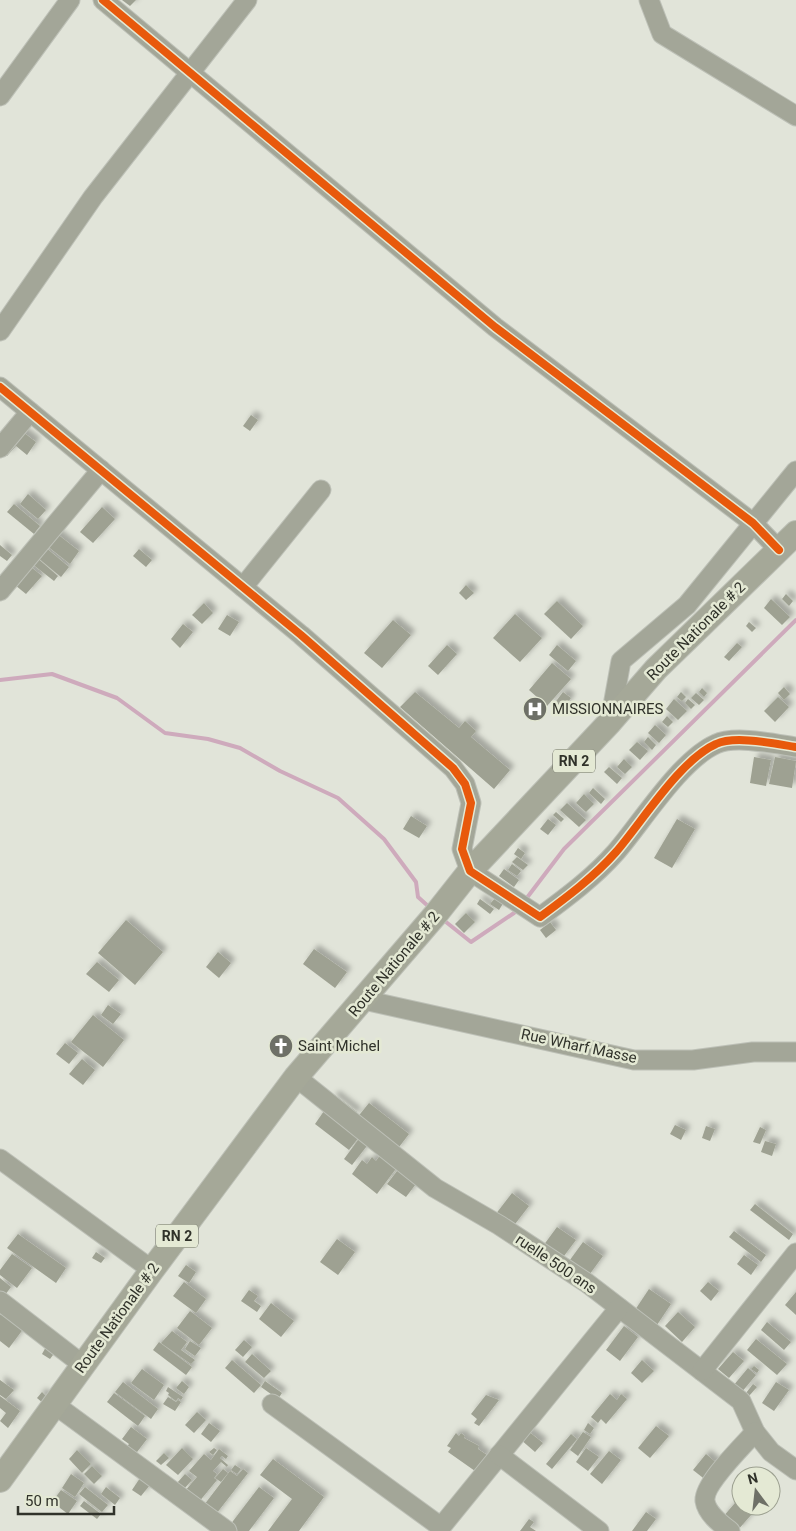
<svg xmlns="http://www.w3.org/2000/svg" width="796" height="1531" font-family="Roboto,sans-serif">
	<style>
		.lines { fill: none; stroke-linecap: round; stroke-linejoin: round }
		.stream { stroke: #ceaabc; stroke-width: 4 }
		.building { fill: #9ea192; filter: url(#shadow) }
		.minor-casing { stroke: #bdc0b7; stroke-width: 21 }
		.major-casing { stroke: #bdc0b7; stroke-width: 26 }
		.minor { stroke: #a3a698; stroke-width: 19 }
		.major { stroke: #a5a898; stroke-width: 24 }
		.cycleway-casing { stroke: #e4e9d4; stroke-width: 11 }
		.cycleway { stroke: #e8590c; stroke-width: 8 }
		.labels { text-anchor: middle; stroke-width: 5; stroke-linejoin: round; paint-order: stroke }
		.shield { fill: #e4e9d4; stroke: #66695d; stroke-width: 1 }
		.shield-label { font-size: 14px; font-weight: bold; fill: #30322a }
		.street-label { font-size: 15px; fill: #30322a; stroke: #e4e9d4 }
		.poi-label { font-size: 15px; fill: #30322a; stroke: #e4e9d4; text-anchor: start }
	</style>
	<defs>
		<filter id="shadow"><feDropShadow dx="4.5" dy="-4.5" stdDeviation="2.5" flood-color="#0004"/></filter>
	</defs>
	<rect width="100%" height="100%" fill="#e1e4d9"/>
	<g class="lines">
		<!-- stream -->
		<g class="stream">
			<polyline points="0,680 52,674 117,698 165,733 208,739 240,748 280,771 338,798 384,839 416,882 418,897 428,906"/>
			<polyline points="526,899 564,849 796,620"/>
			<polyline points="446,922 471,942 514,913"/>
		</g>
	</g>
	<!-- building -->
	<g class="building">
		<polygon points="122,0 136,0 130,6"/>
		<polygon points="251,415 258,420 250,431 243,426"/>
		<polygon points="15,426 36,442 27,455 16,446 7,456 0,451"/>
		<polygon points="28,494 46,510 38,519 20,504"/>
		<polygon points="14,504 40,526 34,534 7,512"/>
		<polygon points="102,507 115,519 93,543 80,532"/>
		<polygon points="56,533 79,551 70,564 46,545"/>
		<polygon points="0,545 12,555 7,561 0,556"/>
		<polygon points="45,547 69,567 61,577 37,557"/>
		<polygon points="139,549 152,560 146,567 133,556"/>
		<polygon points="36,557 58,576 54,581 31,563"/>
		<polygon points="26,563 42,576 26,594 10,581"/>
		<polygon points="466,585 474,593 466,600 459,593"/>
		<polygon points="786,594 793,601 789,606 782,599"/>
		<polygon points="771,599 790,617 782,625 764,608"/>
		<polygon points="557,601 583,626 571,639 544,614"/>
		<polygon points="204,603 213,613 202,624 192,615"/>
		<polygon points="515,614 542,638 520,662 493,638"/>
		<polygon points="227,615 239,622 230,636 218,629"/>
		<polygon points="393,620 411,635 382,668 364,653"/>
		<polygon points="749,622 756,628 752,632 746,626"/>
		<polygon points="183,624 193,632 180,648 171,639"/>
		<polygon points="737,643 742,647 729,661 724,657"/>
		<polygon points="447,645 457,654 438,675 428,666"/>
		<polygon points="557,645 576,661 568,671 549,655"/>
		<polygon points="552,663 571,679 547,706 529,690"/>
		<polygon points="784,687 790,694 784,700 778,693"/>
		<polygon points="702,688 707,693 704,697 699,692"/>
		<polygon points="415,692 459,728 465,721 476,731 471,737 510,770 494,789 400,707"/>
		<polygon points="563,692 571,698 559,714 551,708"/>
		<polygon points="681,692 686,697 682,701 677,697"/>
		<polygon points="696,693 704,700 699,705 691,698"/>
		<polygon points="778,697 789,707 775,722 764,711"/>
		<polygon points="674,699 687,711 678,720 666,709"/>
		<polygon points="688,699 695,705 691,709 685,703"/>
		<polygon points="667,716 673,722 668,727 662,722"/>
		<polygon points="655,725 666,735 659,743 648,733"/>
		<polygon points="648,737 656,745 652,750 644,742"/>
		<polygon points="637,742 648,751 640,760 629,750"/>
		<polygon points="754,757 771,760 766,786 750,783"/>
		<polygon points="775,757 796,761 792,788 769,784"/>
		<polygon points="624,759 632,767 625,774 617,767"/>
		<polygon points="609,767 622,778 617,784 604,772"/>
		<polygon points="593,788 605,799 601,804 589,793"/>
		<polygon points="584,794 594,804 586,812 576,803"/>
		<polygon points="567,803 586,820 579,827 560,810"/>
		<polygon points="556,812 564,819 561,822 553,815"/>
		<polygon points="411,816 427,826 419,838 403,829"/>
		<polygon points="548,819 556,825 548,835 540,829"/>
		<polygon points="677,819 695,829 672,868 654,858"/>
		<polygon points="518,848 525,853 521,859 514,854"/>
		<polygon points="517,857 528,865 523,870 512,862"/>
		<polygon points="512,864 521,871 517,876 508,870"/>
		<polygon points="504,869 519,880 514,887 499,876"/>
		<polygon points="496,897 504,902 499,910 490,904"/>
		<polygon points="480,899 494,909 490,914 477,904"/>
		<polygon points="466,913 475,922 464,933 455,924"/>
		<polygon points="126,920 163,952 135,985 98,953"/>
		<polygon points="550,922 556,930 546,938 540,930"/>
		<polygon points="314,949 347,972 335,988 303,964"/>
		<polygon points="218,952 231,963 219,978 206,967"/>
		<polygon points="97,962 119,980 109,992 86,974"/>
		<polygon points="108,1005 121,1014 113,1024 101,1015"/>
		<polygon points="93,1015 124,1040 103,1067 71,1042"/>
		<polygon points="65,1043 78,1053 69,1064 56,1054"/>
		<polygon points="82,1059 95,1070 83,1085 69,1074"/>
		<polygon points="335,1095 357,1112 353,1117 331,1099"/>
		<polygon points="369,1103 409,1134 396,1151 356,1119"/>
		<polygon points="324,1111 359,1137 349,1150 315,1124"/>
		<polygon points="675,1125 686,1130 681,1140 670,1134"/>
		<polygon points="706,1126 715,1129 710,1141 702,1138"/>
		<polygon points="760,1127 766,1130 760,1144 753,1142"/>
		<polygon points="361,1136 370,1142 352,1165 344,1159"/>
		<polygon points="765,1141 776,1144 772,1156 761,1152"/>
		<polygon points="381,1154 398,1166 377,1194 352,1174 362,1160 367,1164 372,1157 376,1161"/>
		<polygon points="401,1166 419,1180 406,1197 387,1184"/>
		<polygon points="512,1193 529,1206 512,1228 495,1215"/>
		<polygon points="755,1204 793,1234 789,1240 750,1210"/>
		<polygon points="557,1227 576,1240 561,1260 543,1246"/>
		<polygon points="734,1231 766,1255 761,1262 729,1237"/>
		<polygon points="18,1234 66,1268 56,1283 7,1248"/>
		<polygon points="337,1239 355,1252 338,1275 320,1262"/>
		<polygon points="583,1242 603,1256 587,1278 567,1264"/>
		<polygon points="96,1252 105,1258 101,1263 92,1258"/>
		<polygon points="12,1254 32,1268 17,1288 0,1275 0,1270"/>
		<polygon points="744,1255 758,1265 751,1275 737,1264"/>
		<polygon points="186,1265 196,1272 189,1283 178,1276"/>
		<polygon points="0,1278 11,1287 5,1295 0,1292"/>
		<polygon points="184,1282 206,1299 196,1313 173,1296"/>
		<polygon points="708,1282 719,1291 711,1301 700,1291"/>
		<polygon points="649,1289 671,1304 655,1328 633,1313"/>
		<polygon points="249,1290 258,1296 254,1301 261,1306 257,1312 241,1301"/>
		<polygon points="796,1292 796,1315 785,1305"/>
		<polygon points="271,1303 294,1321 281,1337 259,1319"/>
		<polygon points="190,1311 212,1328 199,1345 177,1328"/>
		<polygon points="2,1312 24,1328 9,1348 0,1341 0,1315"/>
		<polygon points="678,1312 695,1327 682,1342 665,1326"/>
		<polygon points="767,1322 791,1342 784,1350 761,1330"/>
		<polygon points="624,1326 638,1337 620,1361 606,1350"/>
		<polygon points="172,1331 187,1342 181,1350 195,1360 191,1364 161,1343"/>
		<polygon points="756,1339 787,1364 777,1375 747,1350"/>
		<polygon points="244,1340 252,1347 243,1357 235,1350"/>
		<polygon points="190,1341 201,1348 195,1356 185,1349"/>
		<polygon points="159,1342 192,1367 186,1375 153,1350"/>
		<polygon points="47,1345 56,1351 50,1359 42,1354"/>
		<polygon points="733,1352 744,1361 729,1378 718,1369"/>
		<polygon points="252,1354 271,1371 264,1378 245,1362"/>
		<polygon points="232,1360 261,1385 254,1393 225,1368"/>
		<polygon points="642,1360 654,1371 642,1383 631,1373"/>
		<polygon points="754,1366 759,1370 757,1373 751,1369"/>
		<polygon points="748,1368 756,1375 741,1393 733,1386"/>
		<polygon points="142,1369 164,1385 154,1400 131,1383"/>
		<polygon points="0,1380 14,1390 6,1399 0,1395"/>
		<polygon points="182,1381 189,1387 184,1394 176,1388"/>
		<polygon points="265,1381 282,1393 278,1399 261,1387"/>
		<polygon points="123,1382 158,1409 151,1419 115,1392"/>
		<polygon points="776,1382 789,1390 774,1411 762,1403"/>
		<polygon points="753,1384 757,1387 749,1396 746,1393"/>
		<polygon points="168,1387 183,1397 181,1400 178,1398 176,1401 168,1395 169,1393 166,1391"/>
		<polygon points="42,1392 49,1399 44,1404 37,1398"/>
		<polygon points="114,1393 145,1416 138,1426 107,1402"/>
		<polygon points="610,1394 617,1400 621,1394 627,1399 606,1424 601,1419 598,1423 591,1417"/>
		<polygon points="486,1395 499,1400 479,1426 474,1423 477,1419 471,1414"/>
		<polygon points="0,1396 20,1411 8,1428 0,1421 6,1413 0,1408"/>
		<polygon points="168,1397 176,1402 178,1400 181,1402 175,1411 163,1404"/>
		<polygon points="197,1412 206,1420 194,1433 185,1425"/>
		<polygon points="209,1423 220,1431 211,1442 201,1434"/>
		<polygon points="588,1423 594,1428 590,1434 584,1430"/>
		<polygon points="656,1426 669,1436 650,1458 638,1448"/>
		<polygon points="131,1427 147,1439 134,1456 125,1449 129,1444 122,1439"/>
		<polygon points="528,1431 543,1443 535,1452 520,1439"/>
		<polygon points="583,1432 591,1437 578,1456 570,1450"/>
		<polygon points="456,1433 459,1436 461,1433 465,1436 464,1438 479,1446 478,1449 487,1455 475,1471 448,1452 451,1448 447,1446"/>
		<polygon points="571,1434 577,1439 552,1469 546,1464"/>
		<polygon points="182,1448 193,1459 178,1475 166,1465"/>
		<polygon points="214,1448 217,1450 213,1455 209,1452"/>
		<polygon points="586,1448 599,1457 588,1471 576,1462"/>
		<polygon points="219,1449 228,1456 226,1459 222,1456 220,1458 228,1465 227,1467 221,1462 213,1471 217,1474 214,1478 217,1480 198,1503 184,1492 197,1477 189,1471 204,1454 211,1460"/>
		<polygon points="77,1450 91,1464 82,1473 69,1459"/>
		<polygon points="609,1451 621,1460 602,1484 590,1474"/>
		<polygon points="164,1453 169,1458 161,1465 156,1461"/>
		<polygon points="706,1454 719,1465 707,1481 693,1470"/>
		<polygon points="273,1459 324,1497 299,1531 268,1531 292,1499 260,1475"/>
		<polygon points="235,1465 241,1469 237,1474 231,1470"/>
		<polygon points="92,1466 102,1476 94,1484 84,1474"/>
		<polygon points="223,1469 228,1473 221,1482 215,1478"/>
		<polygon points="243,1469 248,1473 213,1518 201,1509 230,1471 237,1476"/>
		<polygon points="71,1474 84,1483 75,1497 62,1488"/>
		<polygon points="185,1474 192,1480 184,1489 177,1483"/>
		<polygon points="140,1478 150,1485 141,1496 132,1490"/>
		<polygon points="85,1487 108,1505 102,1512 79,1494"/>
		<polygon points="106,1487 120,1498 115,1505 101,1494"/>
		<polygon points="259,1487 274,1498 249,1531 237,1531 230,1525"/>
		<polygon points="61,1490 77,1501 68,1514 52,1502"/>
		<polygon points="741,1496 741,1506 759,1506 737,1531 722,1518"/>
		<polygon points="84,1501 101,1514 97,1519 80,1506"/>
		<polygon points="646,1512 656,1519 647,1531 632,1531"/>
		<polygon points="529,1519 534,1522 530,1527 536,1531 520,1531"/>
	</g>
	<g class="lines">
		<!-- minor casing -->
		<g class="minor-casing">
			<g id="minor">
				<polyline points="103,0 495,327 753,523 779,550"/>
				<polyline points="649,0 662,34 796,116"/>
				<polyline points="0,96 70,0"/>
				<polyline points="0,331 93,197 247,0"/>
				<path d="M0,387L301,635L453,768L465,784L471,803L462,849L470,871L540,917C567,897 594,877 616,852C642,822 680,760 716,744C735,735 776,744 796,747"/>
				<polyline points="0,448 30,412"/>
				<polyline points="243,587 321,490"/>
				<polyline points="0,591 101,470"/>
				<polyline points="610,722 621,661 687,605 796,471"/>
				<polyline points="364,1000 634,1060 693,1060 753,1052 796,1052"/>
				<polyline points="296,1077 435,1188 499,1225 587,1283 741,1401 755,1432 771,1452 796,1470"/>
				<polyline points="0,1159 152,1270"/>
				<polyline points="0,1301 83,1365"/>
				<polyline points="702,1371 796,1253"/>
				<polyline points="54,1404 227,1531"/>
				<polyline points="272,1404 441,1527 619,1308"/>
				<polyline points="499,1455 599,1531"/>
				<path d="M730,1531C721,1524 707,1514 705,1501C703,1484 743,1446 755,1432"/>
			</g>
		</g>
		<!-- major casing -->
		<g class="major-casing">
			<polyline id="major" points="0,1480 152,1270 296,1077 436,914 470,871 610,722 656,669 796,533"/>
		</g>
		<!-- minor -->
		<use href="#minor" class="minor"/>
		<!-- major -->
		<use href="#major" class="major"/>
		<!-- cycleway casing -->
		<g class="cycleway-casing">
			<g id="cycleway">
				<polyline points="103,0 495,327 753,523 779,550"/>
				<path d="M0,387L301,635L453,768L465,784L471,803L462,849L470,871L540,917C567,897 594,877 616,852C642,822 680,760 716,744C735,735 776,744 796,747"/>
			</g>
		</g>
		<!-- cycleway -->
		<use href="#cycleway" class="cycleway"/>
	</g>
	<!-- icons -->
	<defs>
		<g id="hospital-disc" transform="scale(1.25)"><circle r="9.5" fill="#6e7067" stroke="#e4e9d4"/><path d="M-5-5h3v3.5h4V-5h3V5h-3V1.5h-4V5h-3Z" fill="#fff"/></g>
		<g id="church-disc" transform="scale(1.25)"><circle r="9.5" fill="#6e7067" stroke="#e4e9d4"/><path d="M-1.2-6h2.4v3.5h3.3v2.4h-3.3V6h-2.4V-.1h-3.3v-2.4h3.3Z" fill="#fff"/></g>
	</defs>
	<g fill-rule="evenodd">
		<use href="#hospital-disc" x="535" y="709"/>
		<use href="#church-disc" x="281" y="1046"/>
	</g>
	<g class="labels">
		<!-- shield labels -->
		<g class="shield">
			<rect x="553" y="749.5" width="42" height="23" rx="4"/>
			<rect x="156" y="1224.5" width="42" height="23" rx="4"/>
		</g>
		<g class="shield-label">
			<text x="574" y="766">RN 2</text>
			<text x="177" y="1241">RN 2</text>
		</g>
		<!-- street labels -->
		<g class="street-label">
			<text transform="translate(696 631) rotate(-45)" y="5">Route Nationale # 2</text>
			<text transform="translate(394 964) rotate(-50)" y="5">Route Nationale # 2</text>
			<text transform="translate(579 1046) rotate(12)" y="5">Rue Wharf Masse</text>
			<text transform="translate(556 1264) rotate(34)" y="5">ruelle 500 ans</text>
			<text transform="translate(117 1318) rotate(-54)" y="5">Route Nationale # 2</text>
		</g>
		<!-- poi labels -->
		<g class="poi-label">
			<text x="552" y="714">MISSIONNAIRES</text>
			<text x="298" y="1051">Saint Michel</text>
		</g>
	</g>
	<!-- north arrow -->
	<g transform="translate(756 1491) rotate(345)"><circle r="24" fill="#e4e9d4" stroke="#9ca090"/>
	<path d="M0-4L9 19L0 12L-9 19Z" fill="#6e7067"/>
	<text y="-8" font-size="14" font-weight="bold" text-anchor="middle" fill="#30322a">N</text>
	</g>
	<!-- scale -->
	<path d="M18 1506v8h96v-8" fill="none" stroke="#30322a" stroke-width="2.5"/>
	<text x="25" y="1506" font-size="15" fill="#30322a" stroke="#e4e9d4" stroke-width="4" paint-order="stroke">50 m</text>
</svg>
